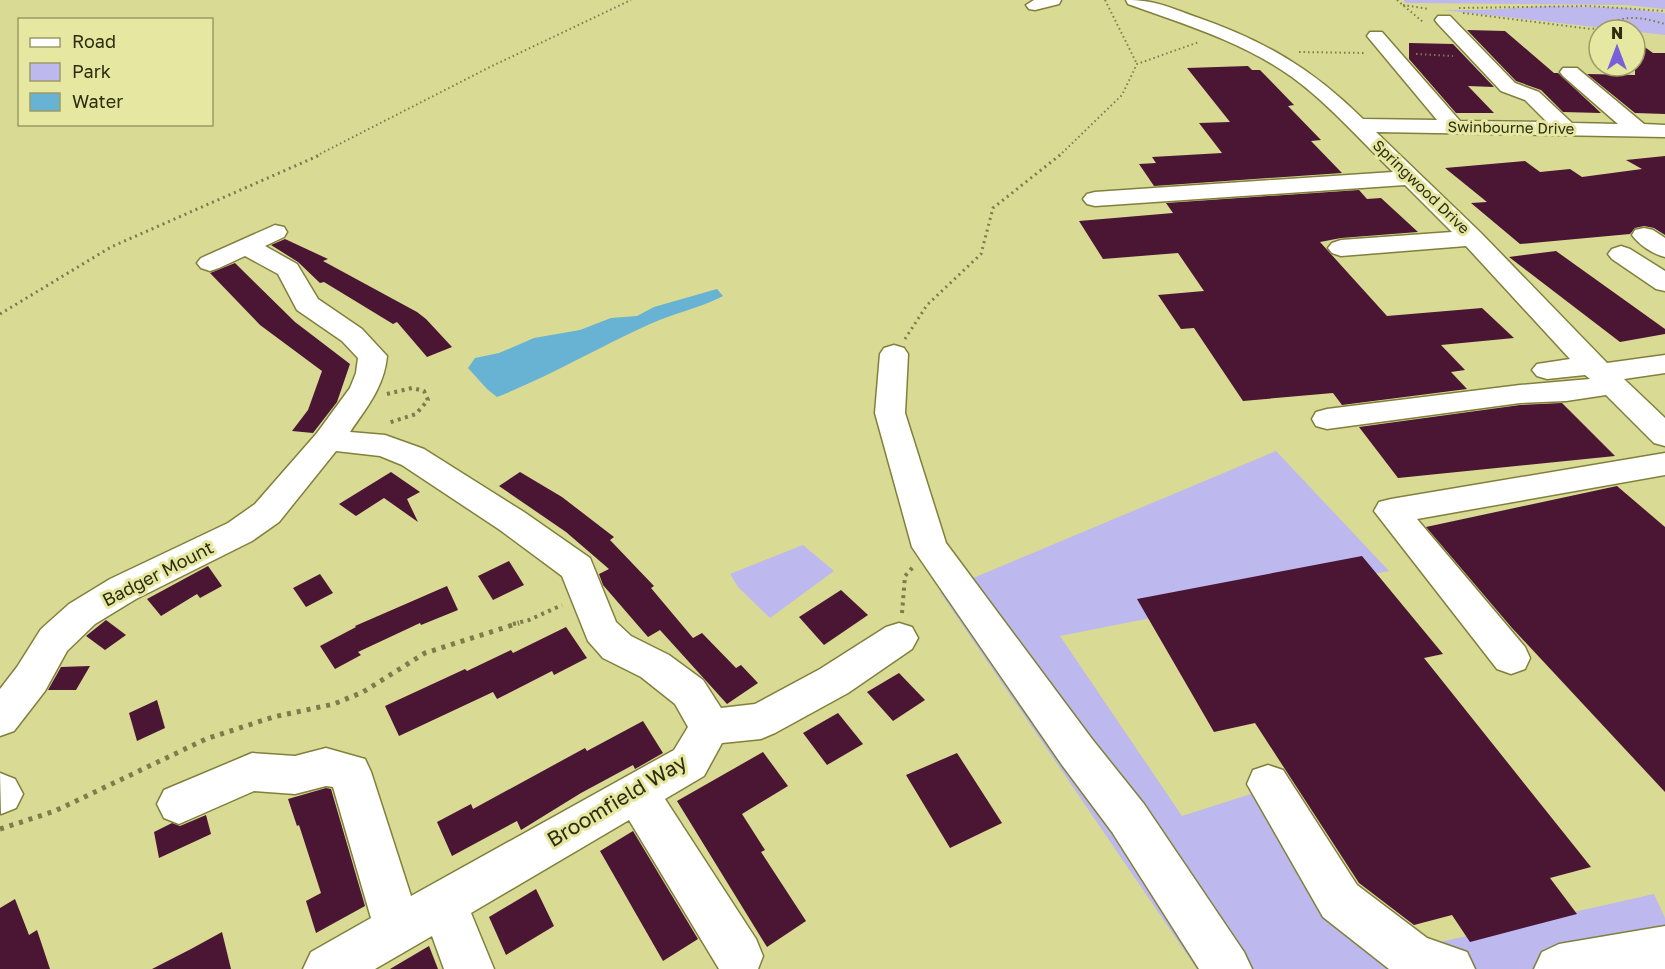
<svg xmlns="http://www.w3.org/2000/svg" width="1665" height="969" font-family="'Golos Text',sans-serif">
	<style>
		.green { fill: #bdb8ed }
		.water { fill: #68b2d4 }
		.building { fill: #4b1534 }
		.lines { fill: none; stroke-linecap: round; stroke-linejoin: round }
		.minor-casing { stroke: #80803c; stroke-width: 3 }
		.path-far3 { stroke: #7c7c4c; stroke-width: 2; stroke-dasharray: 1.5 3; stroke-linecap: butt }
		.path-far2 { stroke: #7c7c4c; stroke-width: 3; stroke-dasharray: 2 4; stroke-linecap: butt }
		.path-far1 { stroke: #7c7c4c; stroke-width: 4; stroke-dasharray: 3 4.5; stroke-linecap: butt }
		.path { stroke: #7c7c4c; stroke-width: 5; stroke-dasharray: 4 6; stroke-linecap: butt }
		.minor { fill: #fff; fill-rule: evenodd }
		.labels { text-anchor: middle; stroke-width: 6; stroke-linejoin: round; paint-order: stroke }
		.far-street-label { font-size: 15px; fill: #2d2c10; stroke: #e6e7a0 }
		.street-label { font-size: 18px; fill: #2d2c10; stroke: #e6e7a0 }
		.near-street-label { font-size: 21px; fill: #2d2c10; stroke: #e6e7a0 }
	</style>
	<rect width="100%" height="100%" fill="#d9da93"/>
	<!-- green -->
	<g class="green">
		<polygon points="1404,0 1665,0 1665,9 1625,5 1405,3"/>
		<polygon points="1551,6 1625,8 1665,13 1665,35 1443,10 1483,10"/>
		<polygon points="1276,451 1389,571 1060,636 1182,816 1279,785 1400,951 1654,894 1665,918 1665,969 1197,969 940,592"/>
		<polygon points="803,545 834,571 770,618 738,587 730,574"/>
	</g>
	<!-- water -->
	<path class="water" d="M717,289L723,296C700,308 674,313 650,324C599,347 550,376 497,397L487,389L468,368L475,358L499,353L534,338L580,330L611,318L637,316L654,307Z"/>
	<!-- building -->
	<g class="building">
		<polygon points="1467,30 1505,31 1554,73 1558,73 1601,113 1563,112 1541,90 1516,81"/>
		<polygon points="1635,40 1653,53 1665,53 1665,114 1635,113 1587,74 1635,75"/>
		<polygon points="1409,43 1453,44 1494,87 1468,86 1494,113 1456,113 1409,59"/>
		<polygon points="1248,66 1252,70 1260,70 1294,105 1288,106 1321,140 1311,141 1342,173 1154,186 1139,164 1156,163 1152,157 1222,153 1199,123 1230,122 1187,68"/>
		<polygon points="1665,156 1665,235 1654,228 1644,226 1635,228 1630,234 1520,244 1471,203 1487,202 1445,168 1525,161 1540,172 1570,169 1582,177 1642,169 1626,160"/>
		<polygon points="1359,190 1367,199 1381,198 1418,232 1341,238 1320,242 1387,316 1482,308 1514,338 1441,345 1465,370 1451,372 1467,389 1342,405 1333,393 1243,401 1194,328 1181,329 1158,295 1204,291 1178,253 1103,259 1079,221 1173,213 1166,203"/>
		<polygon points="285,239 328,259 323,261 417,312 426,319 452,347 427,357 397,322 393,324 324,282 320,283 298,262 271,245"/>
		<polygon points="1556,251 1665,329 1665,334 1620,342 1509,257"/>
		<polygon points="235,263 295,322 350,364 337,402 313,433 292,431 308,410 322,371 260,325 210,273"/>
		<polygon points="1562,403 1615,456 1398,478 1359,427 1520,405"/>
		<polygon points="391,472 420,492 407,499 418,522 384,498 356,516 339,504"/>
		<polygon points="520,472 562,497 614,537 610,540 654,586 651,588 693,638 702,633 736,668 741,665 758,683 727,704 660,630 648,637 603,585 599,574 609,569 566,532 499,486"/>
		<polygon points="1617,486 1665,527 1665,792 1512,628 1426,527"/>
		<polygon points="1362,556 1443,654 1424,658 1591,867 1550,878 1577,914 1470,942 1452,915 1414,925 1359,883 1255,723 1214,732 1137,599"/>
		<polygon points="509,561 524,585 493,600 478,576"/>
		<polygon points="208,566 222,586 200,598 197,594 161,616 147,599"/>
		<polygon points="320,574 333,593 306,607 293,588"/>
		<polygon points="447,586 458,610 421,625 420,623 358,652 361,655 335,669 320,646 356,627 355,626"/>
		<polygon points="841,590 868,615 824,645 799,617"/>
		<polygon points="106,620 126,635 105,650 86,636"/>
		<polygon points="566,627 587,658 554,675 552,671 497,699 493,692 399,736 385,706 465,669 467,671 511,650 513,653"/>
		<polygon points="90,666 76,690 48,690 61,667"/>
		<polygon points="899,673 925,700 893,721 867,692"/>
		<polygon points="157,700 165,728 137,741 129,713"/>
		<polygon points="838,713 863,744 827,765 803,733"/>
		<polygon points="643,721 663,753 635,769 633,765 581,793 521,830 517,821 452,856 437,822 471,804 473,809 585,748 587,751"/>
		<polygon points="763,752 788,786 742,814 765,850 761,852 806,921 767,947 677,801"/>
		<polygon points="957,753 1002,823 950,848 906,775"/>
		<polygon points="326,788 331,789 365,906 316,933 306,901 321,893 299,825 297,826 288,799"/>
		<polygon points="206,815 211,834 159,858 154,832 172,823 180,826"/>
		<polygon points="633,831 698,939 663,961 600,851"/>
		<polygon points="536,889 554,926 506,955 489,917"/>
		<polygon points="15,899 29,935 37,930 50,969 0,969 0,908"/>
		<polygon points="222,932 231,969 152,969 191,949"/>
		<polygon points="429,946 438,969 390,969"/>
	</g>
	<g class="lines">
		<!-- minor casing -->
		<g class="minor-casing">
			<g id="minor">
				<polygon points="1034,0 1061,0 1059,4 1035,10 1029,9 1026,5"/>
				<path d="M1126,0C1155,0 1169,7 1196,17C1265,41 1311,68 1363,119L1437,120L1367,36L1370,32H1382L1460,121L1547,122L1525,100L1501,91L1438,24L1435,20L1438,16H1450L1515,83L1539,92L1572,123L1618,124L1563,76L1560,72L1563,68H1577L1644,124L1665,125V137L1376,132L1481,233L1607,363L1665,355V373L1624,379L1665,418V446L1654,443L1606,395L1566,401L1520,403L1327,429L1316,426L1312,419L1316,412L1327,409L1520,385L1590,379L1585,375L1547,379L1537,376L1532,370L1537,364L1570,359L1466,246L1341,256L1332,253L1328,248L1332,243L1341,240L1452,232L1405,185L1095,206L1087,204L1083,199L1087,194L1095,192L1393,172C1360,140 1329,104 1292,77C1243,42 1184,24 1128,4Z"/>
				<path d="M275,225L284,227L287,232L284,237L265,246L297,264L318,299L362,329L387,356C384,387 367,407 350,432L385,435L424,449L524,512L590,558L616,622L631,636L669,655L703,680L721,708L755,704L820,669L886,627L899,623L912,627L918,638L912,649L848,693L775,733L761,739L722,743L704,776L665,799L756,939L763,956L758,969H719L629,820L471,913L494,969H444L432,936L375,969H303L311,952L371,918L333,787L326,786L295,794L254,791L179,824L164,818L157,804L164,790L252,753L295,756L326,748L365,759L371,772L411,896L674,750L688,727L675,704L641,677L603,658L588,641L562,576L500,530L402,465L380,456L336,451L279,522L252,541L136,599L95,624L67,651L45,691L14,731L0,736V689L17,667L41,629L69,604L110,579L228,523L255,504L317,433L350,388L356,373L358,358L342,341L297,310L278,274L245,256L219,268L210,271L201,268L197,263L201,258Z"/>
				<path d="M1644,228L1653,230L1665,238V257C1653,254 1639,245 1632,235L1635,230Z"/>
				<polygon points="1621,246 1630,249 1665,271 1665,291 1656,289 1612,259 1608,254 1612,249"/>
				<polygon points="894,345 904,348 908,354 905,413 946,543 1092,739 1144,804 1244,952 1252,969 1199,969 1112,832 1062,765 918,556 912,547 875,413 880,354 884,348"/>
				<polygon points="1665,453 1665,475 1417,519 1525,647 1530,658 1525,669 1511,674 1497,669 1374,511 1379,502 1391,499"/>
				<polygon points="1268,765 1283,770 1357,885 1427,938 1467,952 1475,969 1389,969 1323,917 1247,784 1253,770"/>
				<polygon points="0,773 15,779 23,794 16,808 1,814"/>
				<polygon points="1665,926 1665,969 1534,969 1542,952 1559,944"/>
			</g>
		</g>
		<!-- path-far3 -->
		<g class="path-far3">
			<polyline points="1105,0 1137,64"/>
			<polyline points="1397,0 1423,22"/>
			<polyline points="1403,5 1429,9"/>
			<polyline points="1459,8 1588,6 1665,11"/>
			<path d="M1463,13L1591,29C1602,28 1608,24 1618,20C1634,15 1650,20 1665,24"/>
			<polyline points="1299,52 1366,53"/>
			<polyline points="1416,54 1453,56"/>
			<polyline points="316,156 490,67 631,0"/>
			<polyline points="1059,156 1122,95 1137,64 1199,42"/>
		</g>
		<!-- path-far2 -->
		<g class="path-far2">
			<polyline points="0,314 111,247 320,155"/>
			<polyline points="905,339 927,305 981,254 993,208 1060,155"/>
		</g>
		<!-- path-far1 -->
		<g class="path-far1">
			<polyline points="387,394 412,388 424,391 428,400 416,414 388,423"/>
			<polyline points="902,613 905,576 913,567"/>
			<polyline points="513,624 529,620 562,605"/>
		</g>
		<!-- path -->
		<polyline class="path" points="0,829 55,811 206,739 273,717 334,704 363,692 425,653 519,623"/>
		<!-- minor -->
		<use href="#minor" class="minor"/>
	</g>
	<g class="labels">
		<!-- far-street labels -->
		<g class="far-street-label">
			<text transform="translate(1511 128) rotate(1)" y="5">Swinbourne Drive</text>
			<text transform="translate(1421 187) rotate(44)" y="5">Springwood Drive</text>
		</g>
		<!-- street labels -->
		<g class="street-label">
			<text transform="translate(158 574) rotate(-27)" y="6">Badger Mount</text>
		</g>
		<!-- near-street labels -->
		<g class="near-street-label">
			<text transform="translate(617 801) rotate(-31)" y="7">Broomfield Way</text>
		</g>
	</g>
	<!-- legend -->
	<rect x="18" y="18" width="195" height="108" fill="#e6e7a0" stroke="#9c9c66" stroke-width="1.5"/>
	<rect x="30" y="38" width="30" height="9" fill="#ffffff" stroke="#9c9c66" stroke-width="1.5"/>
	<text x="72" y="48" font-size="18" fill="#2d2c10">Road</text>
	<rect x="30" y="63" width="30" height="18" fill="#bdb8ed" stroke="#9c9c66" stroke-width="1.5"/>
	<text x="72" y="78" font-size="18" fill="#2d2c10">Park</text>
	<rect x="30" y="93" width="30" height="18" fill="#68b2d4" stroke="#9c9c66" stroke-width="1.5"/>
	<text x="72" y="108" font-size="18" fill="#2d2c10">Water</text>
	<!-- north arrow -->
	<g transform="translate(1617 48)"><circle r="28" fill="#e6e7a0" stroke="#9c9c66" stroke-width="1.5"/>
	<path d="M0-4.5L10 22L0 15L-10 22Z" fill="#7860da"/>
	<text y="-9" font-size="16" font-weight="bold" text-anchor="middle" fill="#2d2c10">N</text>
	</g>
</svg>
